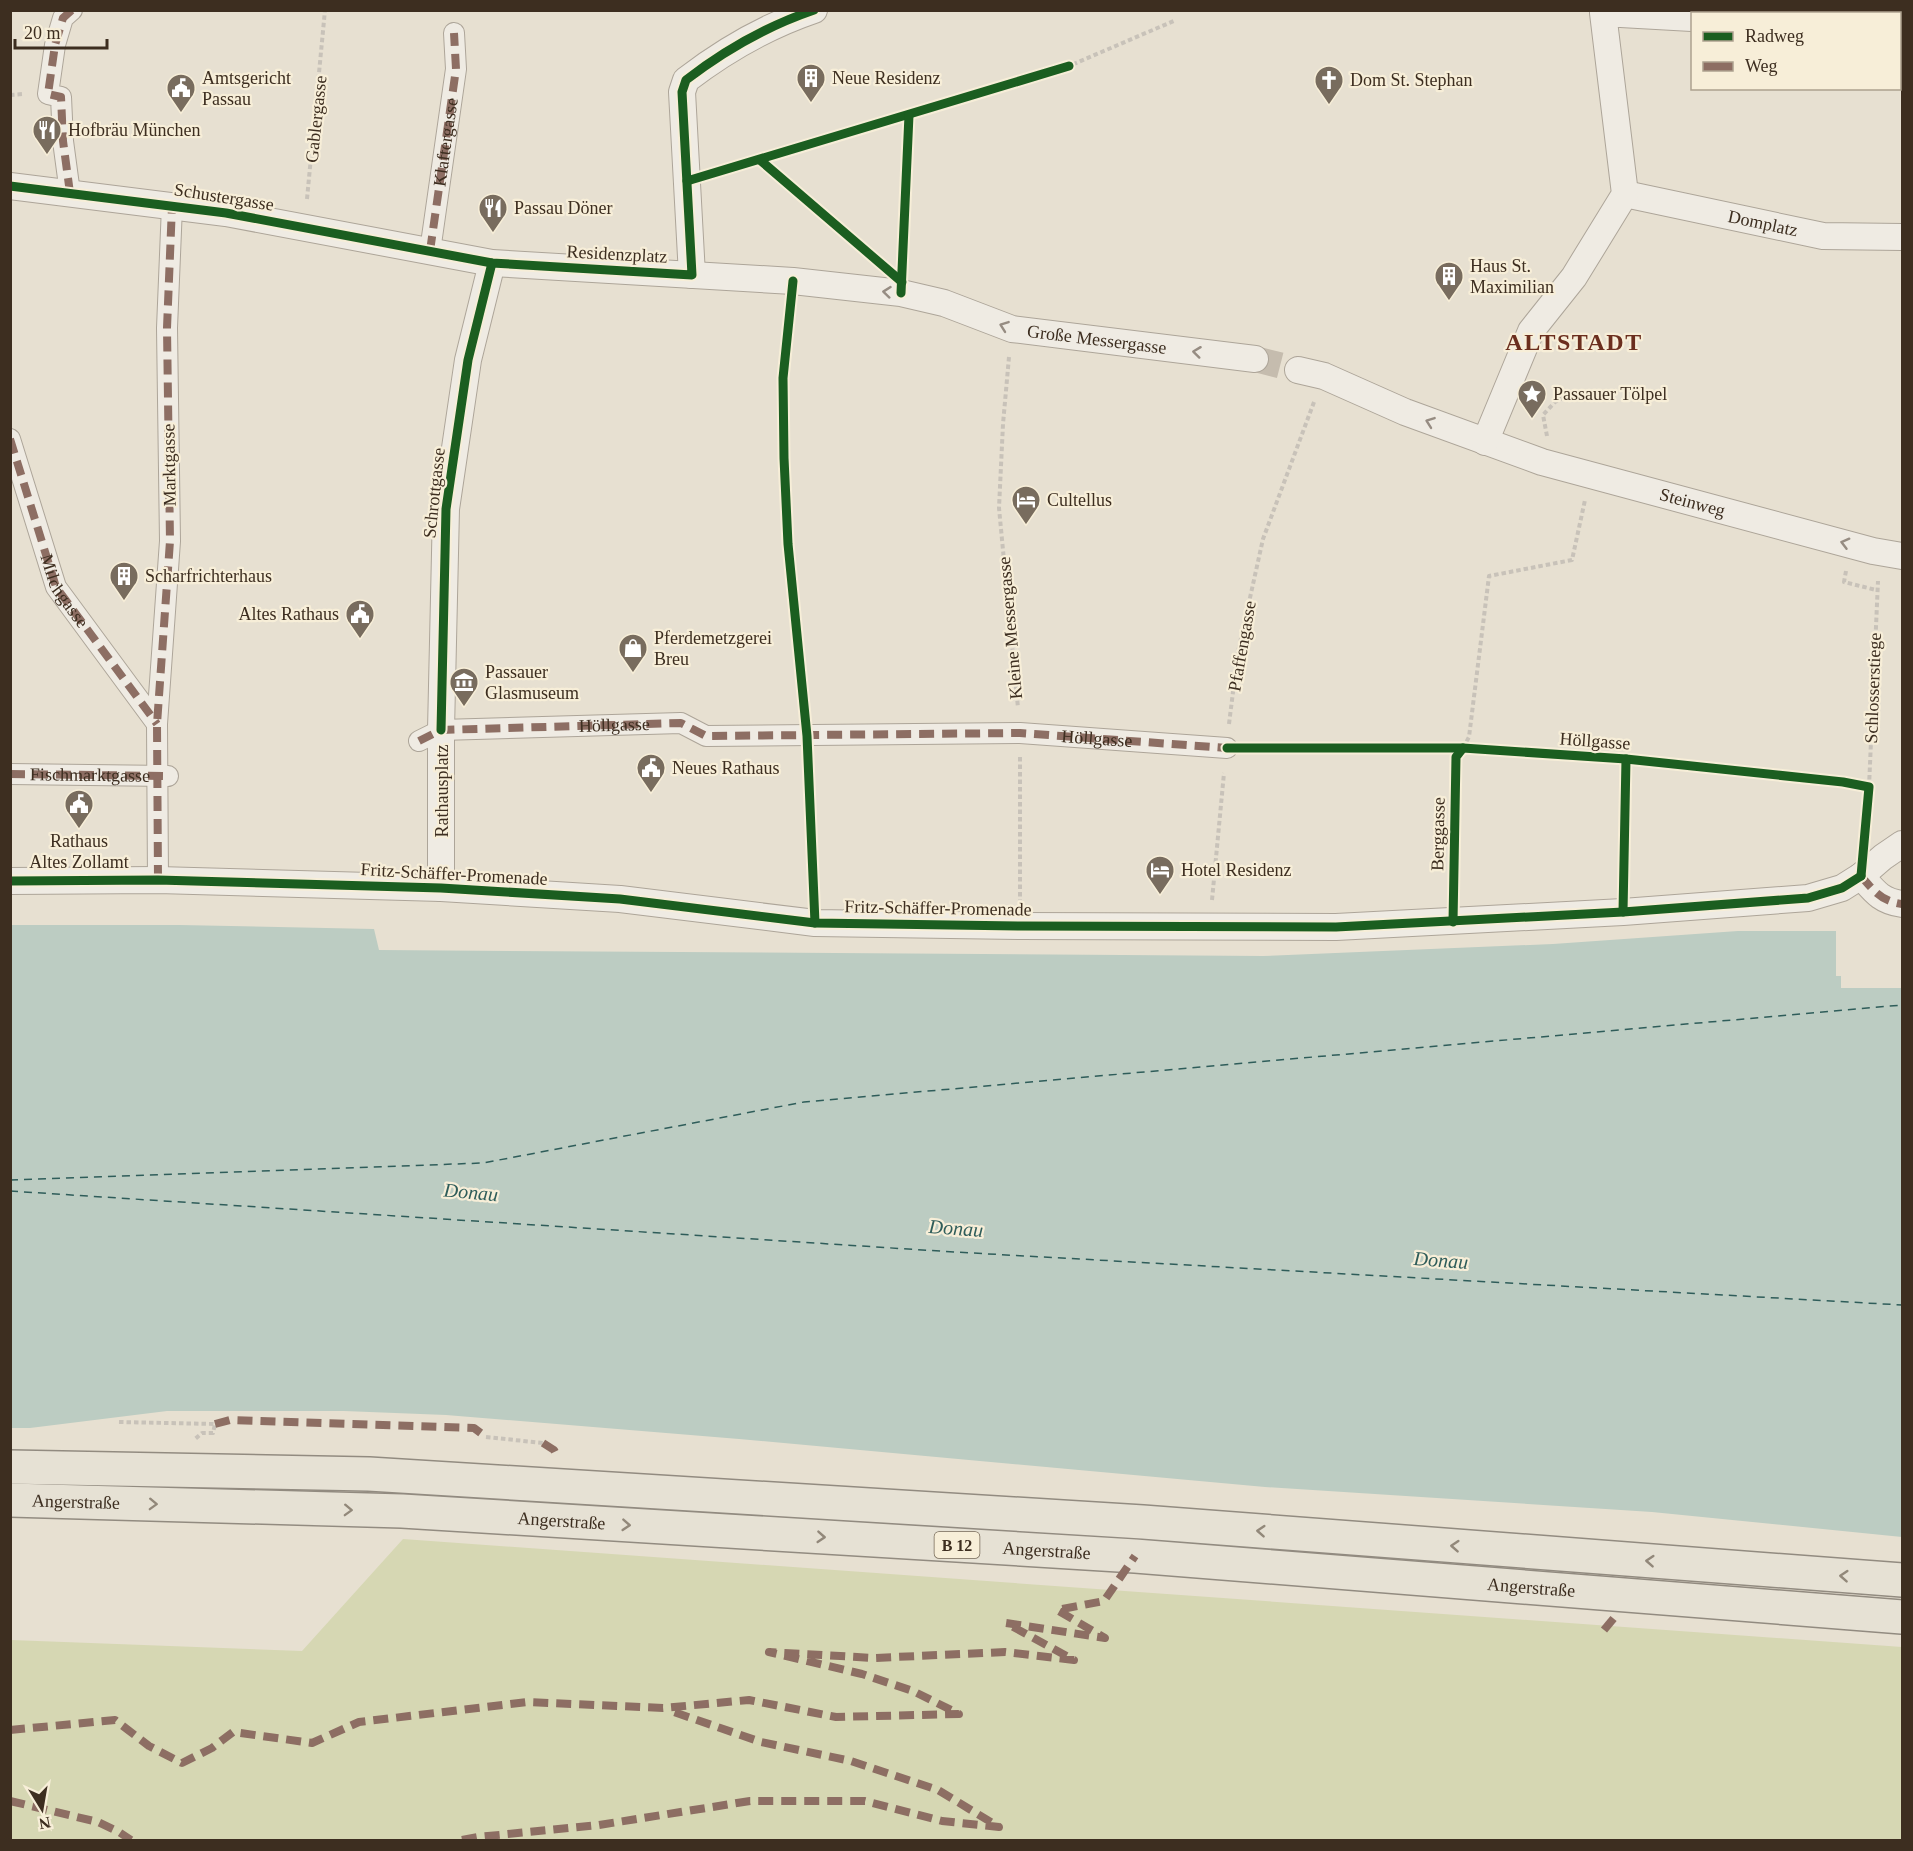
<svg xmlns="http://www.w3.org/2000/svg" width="1913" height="1851" font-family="'Times New Roman',serif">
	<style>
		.green { fill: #d6d7b3 }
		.water { fill: #bcccc2 }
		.pier { fill: #e7e0d1 }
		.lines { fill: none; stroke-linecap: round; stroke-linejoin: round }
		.ferry { stroke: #2f5d5a; stroke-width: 1.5; stroke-dasharray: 8 6; stroke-linecap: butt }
		.minor-tunnel { stroke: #c5bcae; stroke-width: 26; stroke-dasharray: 26 13; stroke-linecap: butt }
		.pedestrian-casing { stroke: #ada599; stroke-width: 22 }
		.minor-casing { stroke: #ada599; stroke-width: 28 }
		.primary-casing { stroke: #928b80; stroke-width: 36 }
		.path { stroke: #c8c2b9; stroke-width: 4; stroke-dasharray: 4.5 3; stroke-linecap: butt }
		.pedestrian { stroke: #efebe3; stroke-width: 20 }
		.minor { stroke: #efebe3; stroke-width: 26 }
		.primary { stroke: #e6e1d4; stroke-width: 33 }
		.quiet { stroke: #8d6e63; stroke-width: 8; stroke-dasharray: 15 8; stroke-linecap: butt }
		.cycleway-casing { stroke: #f7eed8; stroke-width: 13 }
		.cycleway { stroke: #1b5e20; stroke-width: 9 }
		.oneway { stroke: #968c82 }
		.oneway2 { stroke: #92887a }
		.labels { text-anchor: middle; stroke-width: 4.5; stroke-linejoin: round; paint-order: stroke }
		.shield { fill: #f7eed8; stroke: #756857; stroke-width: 1.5 }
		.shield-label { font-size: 16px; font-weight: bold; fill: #3d2e20 }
		.poi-label { font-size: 18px; fill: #3d2e20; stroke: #f7eed8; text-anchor: start }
		.street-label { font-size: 18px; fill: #3d2e20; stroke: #f7eed8 }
		.water-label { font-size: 20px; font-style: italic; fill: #2f5d5a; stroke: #f7eed8 }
		.district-label { font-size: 24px; font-weight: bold; letter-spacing: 1.5px; fill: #6b2e1e; stroke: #f7eed8 }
	</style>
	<rect width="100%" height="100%" fill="#e7e0d1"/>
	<!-- green -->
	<polygon class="green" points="403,1539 1902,1647 1902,1840 11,1840 11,1640 302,1651"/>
	<!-- water -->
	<polygon class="water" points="10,925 180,925 374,929 379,950 1263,956 1553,944 1738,931 1902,931 1902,1537 1652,1512 1265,1487 739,1439 446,1415 344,1411 167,1411 30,1428 11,1428"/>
	<!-- pier -->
	<polygon class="pier" points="1836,931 1902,931 1902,988 1841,988 1841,976 1836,976"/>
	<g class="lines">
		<!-- ferry -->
		<g class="ferry">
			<polyline points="10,1180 483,1163 804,1102 1902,1005"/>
			<polyline points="10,1191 954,1252 1902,1305"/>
		</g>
		<!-- minor-tunnel -->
		<polyline class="minor-tunnel" points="1255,359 1298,370"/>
		<!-- pedestrian casing -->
		<g class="pedestrian-casing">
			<g id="pedestrian">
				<polyline points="70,193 63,141 61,97 48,94 55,45 63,18 72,10"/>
				<path id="s1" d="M430,251L456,69L454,33"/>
				<path id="s2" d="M10,439L56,587L157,724"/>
				<path id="s3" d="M419,741L441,730L681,723L706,736L1020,733L1227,748"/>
				<polyline points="10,774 168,776"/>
				<polyline points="158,880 157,724 170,541 167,328 172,206"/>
			</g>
		</g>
		<!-- minor casing -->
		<g class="minor-casing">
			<g id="minor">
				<polyline points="1900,32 1902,32"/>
				<path id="s4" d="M10,186L226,213L492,263L793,281L901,293L944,303L1012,329L1255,359"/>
				<path id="s5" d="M1625,194L1823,236L1902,237"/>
				<path d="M692,275L682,92L686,80C725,50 767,26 814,10"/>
				<path id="s6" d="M1298,370L1324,376L1405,412L1542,462L1873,551L1902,556"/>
				<polyline points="1485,442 1531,331 1574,277 1625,194 1603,13 1692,18"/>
				<path d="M1861,876C1875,892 1881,901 1902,904"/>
				<polyline points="10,881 158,880 441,888 620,899 815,923 1020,926 1336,927 1623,912 1808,898 1842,888 1861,876 1883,857 1902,844"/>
				<polyline points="441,888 441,730 446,509 468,360 492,263"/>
			</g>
		</g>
		<!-- primary casing -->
		<g class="primary-casing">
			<g id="primary">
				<polyline points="10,1467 369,1474 1143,1522 1902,1580"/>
				<path id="s7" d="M10,1500L402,1511L1135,1556L1902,1617"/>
			</g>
		</g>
		<!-- path -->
		<g class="path">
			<polyline points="1732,14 1733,10"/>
			<polyline points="10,95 23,94"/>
			<polyline points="760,160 878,262"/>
			<polyline points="714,173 1069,66 1176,20"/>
			<polyline points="307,199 325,10"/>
			<polyline points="902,265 909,115"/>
			<polyline points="1009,357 1003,424 999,508 1018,708"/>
			<polyline points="1547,436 1543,415 1555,402 1570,394"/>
			<polyline points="1846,571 1844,582 1876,590"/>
			<polyline points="1229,724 1238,652 1263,539 1314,402"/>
			<polyline points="1463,748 1469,737 1489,576 1572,560 1585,500"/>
			<polyline points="1020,757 1020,900"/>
			<polyline points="1869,787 1878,581"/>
			<polyline points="1212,900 1224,773"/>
			<polyline points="119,1422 215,1424 213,1433 202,1433 195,1439"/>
			<polyline points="486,1437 543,1443"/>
		</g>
		<!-- pedestrian -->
		<use href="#pedestrian" class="pedestrian"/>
		<!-- minor -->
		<use href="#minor" class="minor"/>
		<!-- primary -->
		<use href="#primary" class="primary"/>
		<!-- quiet -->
		<g class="quiet">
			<polyline points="70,193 63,141 61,97 48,94 55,45 63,18 72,10"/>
			<polyline points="430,251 456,69 454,33"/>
			<polyline points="10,439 56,587 157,724"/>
			<polyline points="419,741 441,730 681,723 706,736 1020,733 1227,748"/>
			<path id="s8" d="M10,774L168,776"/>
			<path d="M1861,876C1875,892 1881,901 1902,904"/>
			<polyline points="158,880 157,724 170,541 167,328 172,206"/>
			<polyline points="215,1424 230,1420 474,1428 486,1437"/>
			<polyline points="543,1443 554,1450 557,1456"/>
			<polyline points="1604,1630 1618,1613"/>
			<polyline points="10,1730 115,1720 149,1746 182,1763 212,1748 233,1732 312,1743 359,1722 528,1702 663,1708 749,1700 836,1717 959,1714 913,1691 862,1674 769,1652 874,1658 1005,1652 1074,1660 1006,1623 1105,1638 1057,1610 1104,1601 1135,1556"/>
			<polyline points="10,1801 98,1822 119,1832 131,1840"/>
			<polyline points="462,1840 478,1837 599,1825 750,1801 865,1801 942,1821 999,1827 938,1790 851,1761 761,1742 668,1710"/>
		</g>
		<!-- cycleway casing -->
		<g class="cycleway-casing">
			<g id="cycleway">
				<polyline points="760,160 902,282"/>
				<polyline points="687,181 1069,66"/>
				<path d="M10,186L226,213L492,263L692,275L682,92L686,80C725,50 767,26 814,10"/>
				<polyline points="793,281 783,378 784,458 788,544 807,736 815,923"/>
				<polyline points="901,293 909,115"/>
				<polyline points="441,730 446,509 468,360 492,263"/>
				<polyline points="1227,748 1463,748 1626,759 1843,782 1869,787 1861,876"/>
				<polyline points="10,881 158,880 441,888 620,899 815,923 1020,926 1336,927 1623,912 1808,898 1842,888 1861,876"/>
				<polyline points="1623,912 1626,759"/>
				<polyline points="1453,922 1456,757 1463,748"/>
			</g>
		</g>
		<!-- cycleway -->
		<use href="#cycleway" class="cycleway"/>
	</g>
	<!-- one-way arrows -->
	<defs><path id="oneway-chevron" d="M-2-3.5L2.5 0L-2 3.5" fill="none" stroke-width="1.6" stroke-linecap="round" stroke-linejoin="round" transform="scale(1.5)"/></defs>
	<g class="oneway">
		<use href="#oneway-chevron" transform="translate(887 292) rotate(-174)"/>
		<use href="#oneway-chevron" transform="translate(1004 326) rotate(-160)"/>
		<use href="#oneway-chevron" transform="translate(1197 352) rotate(-173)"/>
		<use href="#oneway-chevron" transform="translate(1430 422) rotate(-160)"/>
		<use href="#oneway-chevron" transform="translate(1845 543) rotate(-165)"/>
	</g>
	<g class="oneway2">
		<use href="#oneway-chevron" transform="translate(153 1504) rotate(2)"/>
		<use href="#oneway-chevron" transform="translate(348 1510) rotate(2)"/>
		<use href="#oneway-chevron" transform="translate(626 1525) rotate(4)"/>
		<use href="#oneway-chevron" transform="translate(1261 1531) rotate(-176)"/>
		<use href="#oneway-chevron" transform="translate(821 1537) rotate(4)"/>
		<use href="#oneway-chevron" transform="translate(1455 1546) rotate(-176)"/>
		<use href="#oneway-chevron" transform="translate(1650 1561) rotate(-176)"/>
		<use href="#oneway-chevron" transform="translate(1844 1576) rotate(-176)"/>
	</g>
	<!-- icons -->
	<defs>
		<g id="building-pin" transform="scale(1.5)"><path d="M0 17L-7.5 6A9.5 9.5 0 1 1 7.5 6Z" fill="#786c5e" stroke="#f7eed8"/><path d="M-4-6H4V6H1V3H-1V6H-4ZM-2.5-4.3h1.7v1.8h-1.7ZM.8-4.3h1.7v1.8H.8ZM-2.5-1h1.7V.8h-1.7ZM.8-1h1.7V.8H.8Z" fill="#fff"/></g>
		<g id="church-pin" transform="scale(1.5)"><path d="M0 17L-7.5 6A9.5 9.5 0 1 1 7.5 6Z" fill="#786c5e" stroke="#f7eed8"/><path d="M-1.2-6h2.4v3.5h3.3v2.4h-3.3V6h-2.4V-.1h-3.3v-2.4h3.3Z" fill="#fff"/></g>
		<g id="civic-pin" transform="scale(1.5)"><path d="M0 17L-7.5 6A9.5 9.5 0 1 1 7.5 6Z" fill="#786c5e" stroke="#f7eed8"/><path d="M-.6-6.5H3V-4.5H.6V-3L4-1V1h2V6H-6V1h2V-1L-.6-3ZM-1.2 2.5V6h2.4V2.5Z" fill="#fff"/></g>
		<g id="restaurant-pin" transform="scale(1.5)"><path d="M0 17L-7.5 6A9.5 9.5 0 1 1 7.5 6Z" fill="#786c5e" stroke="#f7eed8"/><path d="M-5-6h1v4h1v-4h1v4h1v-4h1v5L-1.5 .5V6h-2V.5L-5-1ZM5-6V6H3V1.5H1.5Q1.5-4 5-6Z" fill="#fff"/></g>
		<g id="sight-pin" transform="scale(1.5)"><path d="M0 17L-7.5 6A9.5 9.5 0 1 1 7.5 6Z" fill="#786c5e" stroke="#f7eed8"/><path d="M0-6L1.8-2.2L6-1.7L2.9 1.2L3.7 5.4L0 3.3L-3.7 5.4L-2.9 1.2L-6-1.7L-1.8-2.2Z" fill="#fff"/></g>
		<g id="hotel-pin" transform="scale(1.5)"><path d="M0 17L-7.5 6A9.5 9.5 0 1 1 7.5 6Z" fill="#786c5e" stroke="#f7eed8"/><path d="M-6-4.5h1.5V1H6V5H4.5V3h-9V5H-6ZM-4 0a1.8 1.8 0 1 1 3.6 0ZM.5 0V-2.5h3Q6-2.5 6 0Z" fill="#fff"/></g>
		<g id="shop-pin" transform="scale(1.5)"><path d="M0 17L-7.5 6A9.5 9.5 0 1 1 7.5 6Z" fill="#786c5e" stroke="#f7eed8"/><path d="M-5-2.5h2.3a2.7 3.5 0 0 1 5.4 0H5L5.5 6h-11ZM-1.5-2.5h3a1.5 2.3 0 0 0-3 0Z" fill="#fff"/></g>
		<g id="museum-pin" transform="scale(1.5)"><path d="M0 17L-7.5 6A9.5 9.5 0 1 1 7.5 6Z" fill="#786c5e" stroke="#f7eed8"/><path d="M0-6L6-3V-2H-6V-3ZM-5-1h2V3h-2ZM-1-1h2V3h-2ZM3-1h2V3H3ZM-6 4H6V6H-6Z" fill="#fff"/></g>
	</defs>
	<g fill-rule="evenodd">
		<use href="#building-pin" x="811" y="78"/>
		<use href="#church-pin" x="1329" y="80"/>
		<use href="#civic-pin" x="181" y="88"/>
		<use href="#restaurant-pin" x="47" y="130"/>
		<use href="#restaurant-pin" x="493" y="208"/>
		<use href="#building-pin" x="1449" y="276"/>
		<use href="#sight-pin" x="1532" y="394"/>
		<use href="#hotel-pin" x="1026" y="500"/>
		<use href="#building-pin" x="124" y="576"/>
		<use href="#civic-pin" x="360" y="614"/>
		<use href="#shop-pin" x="633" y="648"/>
		<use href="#museum-pin" x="464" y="682"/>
		<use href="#civic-pin" x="651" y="768"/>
		<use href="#civic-pin" x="79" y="804"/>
		<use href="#hotel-pin" x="1160" y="870"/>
	</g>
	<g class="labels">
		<!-- shield labels -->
		<rect class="shield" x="934.5" y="1532" width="45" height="26" rx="4.5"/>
		<g class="shield-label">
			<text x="957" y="1551">B 12</text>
		</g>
		<!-- poi labels -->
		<g class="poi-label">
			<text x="202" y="84">Amtsgericht<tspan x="202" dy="21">Passau</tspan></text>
			<text x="832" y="84">Neue Residenz</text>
			<text x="1350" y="86">Dom St. Stephan</text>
			<text x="68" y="136">Hofbräu München</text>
			<text x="514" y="214">Passau Döner</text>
			<text x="1470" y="272">Haus St.<tspan x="1470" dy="21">Maximilian</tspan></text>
			<text x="1553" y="400">Passauer Tölpel</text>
			<text x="1047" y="506">Cultellus</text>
			<text x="145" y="582">Scharfrichterhaus</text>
			<text x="339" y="620" text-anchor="end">Altes Rathaus</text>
			<text x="654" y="644">Pferdemetzgerei<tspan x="654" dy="21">Breu</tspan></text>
			<text x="485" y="678">Passauer<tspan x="485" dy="21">Glasmuseum</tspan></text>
			<text x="672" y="774">Neues Rathaus</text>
			<text x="79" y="847" text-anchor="middle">Rathaus<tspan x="79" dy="21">Altes Zollamt</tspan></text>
			<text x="1181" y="876">Hotel Residenz</text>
		</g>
		<!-- street labels -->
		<g class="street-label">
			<text transform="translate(316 119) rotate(-84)" y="6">Gablergasse</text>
			<text dy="6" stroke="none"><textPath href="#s1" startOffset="110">Klaftergasse</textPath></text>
			<text transform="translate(224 197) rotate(9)" y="6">Schustergasse</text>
			<text dy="6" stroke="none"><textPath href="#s5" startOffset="141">Domplatz</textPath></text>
			<text transform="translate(617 254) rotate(3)" y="6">Residenzplatz</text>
			<text dy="6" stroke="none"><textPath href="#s4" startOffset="1101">Große Messergasse</textPath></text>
			<text transform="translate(169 465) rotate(-91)" y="6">Marktgasse</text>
			<text transform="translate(434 493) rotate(-84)" y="6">Schrottgasse</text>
			<text dy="6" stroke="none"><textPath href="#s6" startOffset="417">Steinweg</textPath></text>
			<text dy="6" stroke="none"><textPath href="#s2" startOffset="162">Milchgasse</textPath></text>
			<text transform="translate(1010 628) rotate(-95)" y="6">Kleine Messergasse</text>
			<text transform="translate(1242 646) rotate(-80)" y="6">Pfaffengasse</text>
			<text transform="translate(1873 688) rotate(-88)" y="6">Schlosserstiege</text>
			<text dy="6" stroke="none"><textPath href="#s3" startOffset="198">Höllgasse</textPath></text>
			<text dy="6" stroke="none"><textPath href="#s3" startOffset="684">Höllgasse</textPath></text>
			<text transform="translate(1595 741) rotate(4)" y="6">Höllgasse</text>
			<text dy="6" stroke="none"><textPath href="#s8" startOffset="80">Fischmarktgasse</textPath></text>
			<text transform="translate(442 791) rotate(-90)" y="6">Rathausplatz</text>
			<text transform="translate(1438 834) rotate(-89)" y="6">Berggasse</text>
			<text transform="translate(454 874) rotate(3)" y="6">Fritz-Schäffer-Promenade</text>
			<text transform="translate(938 908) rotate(1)" y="6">Fritz-Schäffer-Promenade</text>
			<text dy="6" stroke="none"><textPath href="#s7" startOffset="66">Angerstraße</textPath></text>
			<text dy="6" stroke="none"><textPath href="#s7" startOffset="552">Angerstraße</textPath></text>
			<text dy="6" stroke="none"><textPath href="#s7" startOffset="1038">Angerstraße</textPath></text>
			<text dy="6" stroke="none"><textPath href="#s7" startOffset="1524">Angerstraße</textPath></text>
		</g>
		<!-- water labels -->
		<g class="water-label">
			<text transform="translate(471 1192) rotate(5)" y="7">Donau</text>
			<text transform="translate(956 1228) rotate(4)" y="7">Donau</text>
			<text transform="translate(1441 1260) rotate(4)" y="7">Donau</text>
		</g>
		<!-- district labels -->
		<g class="district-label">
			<text x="1574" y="350">ALTSTADT</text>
		</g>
	</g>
	<!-- border -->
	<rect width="1913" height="1851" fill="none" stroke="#3d2e20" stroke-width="24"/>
	<!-- legend -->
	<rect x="1691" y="12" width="210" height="78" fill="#f7eed8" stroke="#ada18e" stroke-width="1.5"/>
	<rect x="1703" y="32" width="30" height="9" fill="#1b5e20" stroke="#ada18e" stroke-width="1.5"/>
	<text x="1745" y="42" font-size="18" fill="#3d2e20">Radweg</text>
	<rect x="1703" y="62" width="30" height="9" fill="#8d6e63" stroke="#ada18e" stroke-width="1.5"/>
	<text x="1745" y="72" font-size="18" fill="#3d2e20">Weg</text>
	<!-- north arrow -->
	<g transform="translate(42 1809) rotate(169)" stroke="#f7eed8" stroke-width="4.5" paint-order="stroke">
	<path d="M0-4.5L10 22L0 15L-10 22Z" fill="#3d2e20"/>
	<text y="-9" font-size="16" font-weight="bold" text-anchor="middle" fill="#3d2e20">N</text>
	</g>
	<!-- scale -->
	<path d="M15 39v9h92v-9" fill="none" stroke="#3d2e20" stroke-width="3"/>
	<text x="24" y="39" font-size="18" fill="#3d2e20" stroke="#f7eed8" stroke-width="4.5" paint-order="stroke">20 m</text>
</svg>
